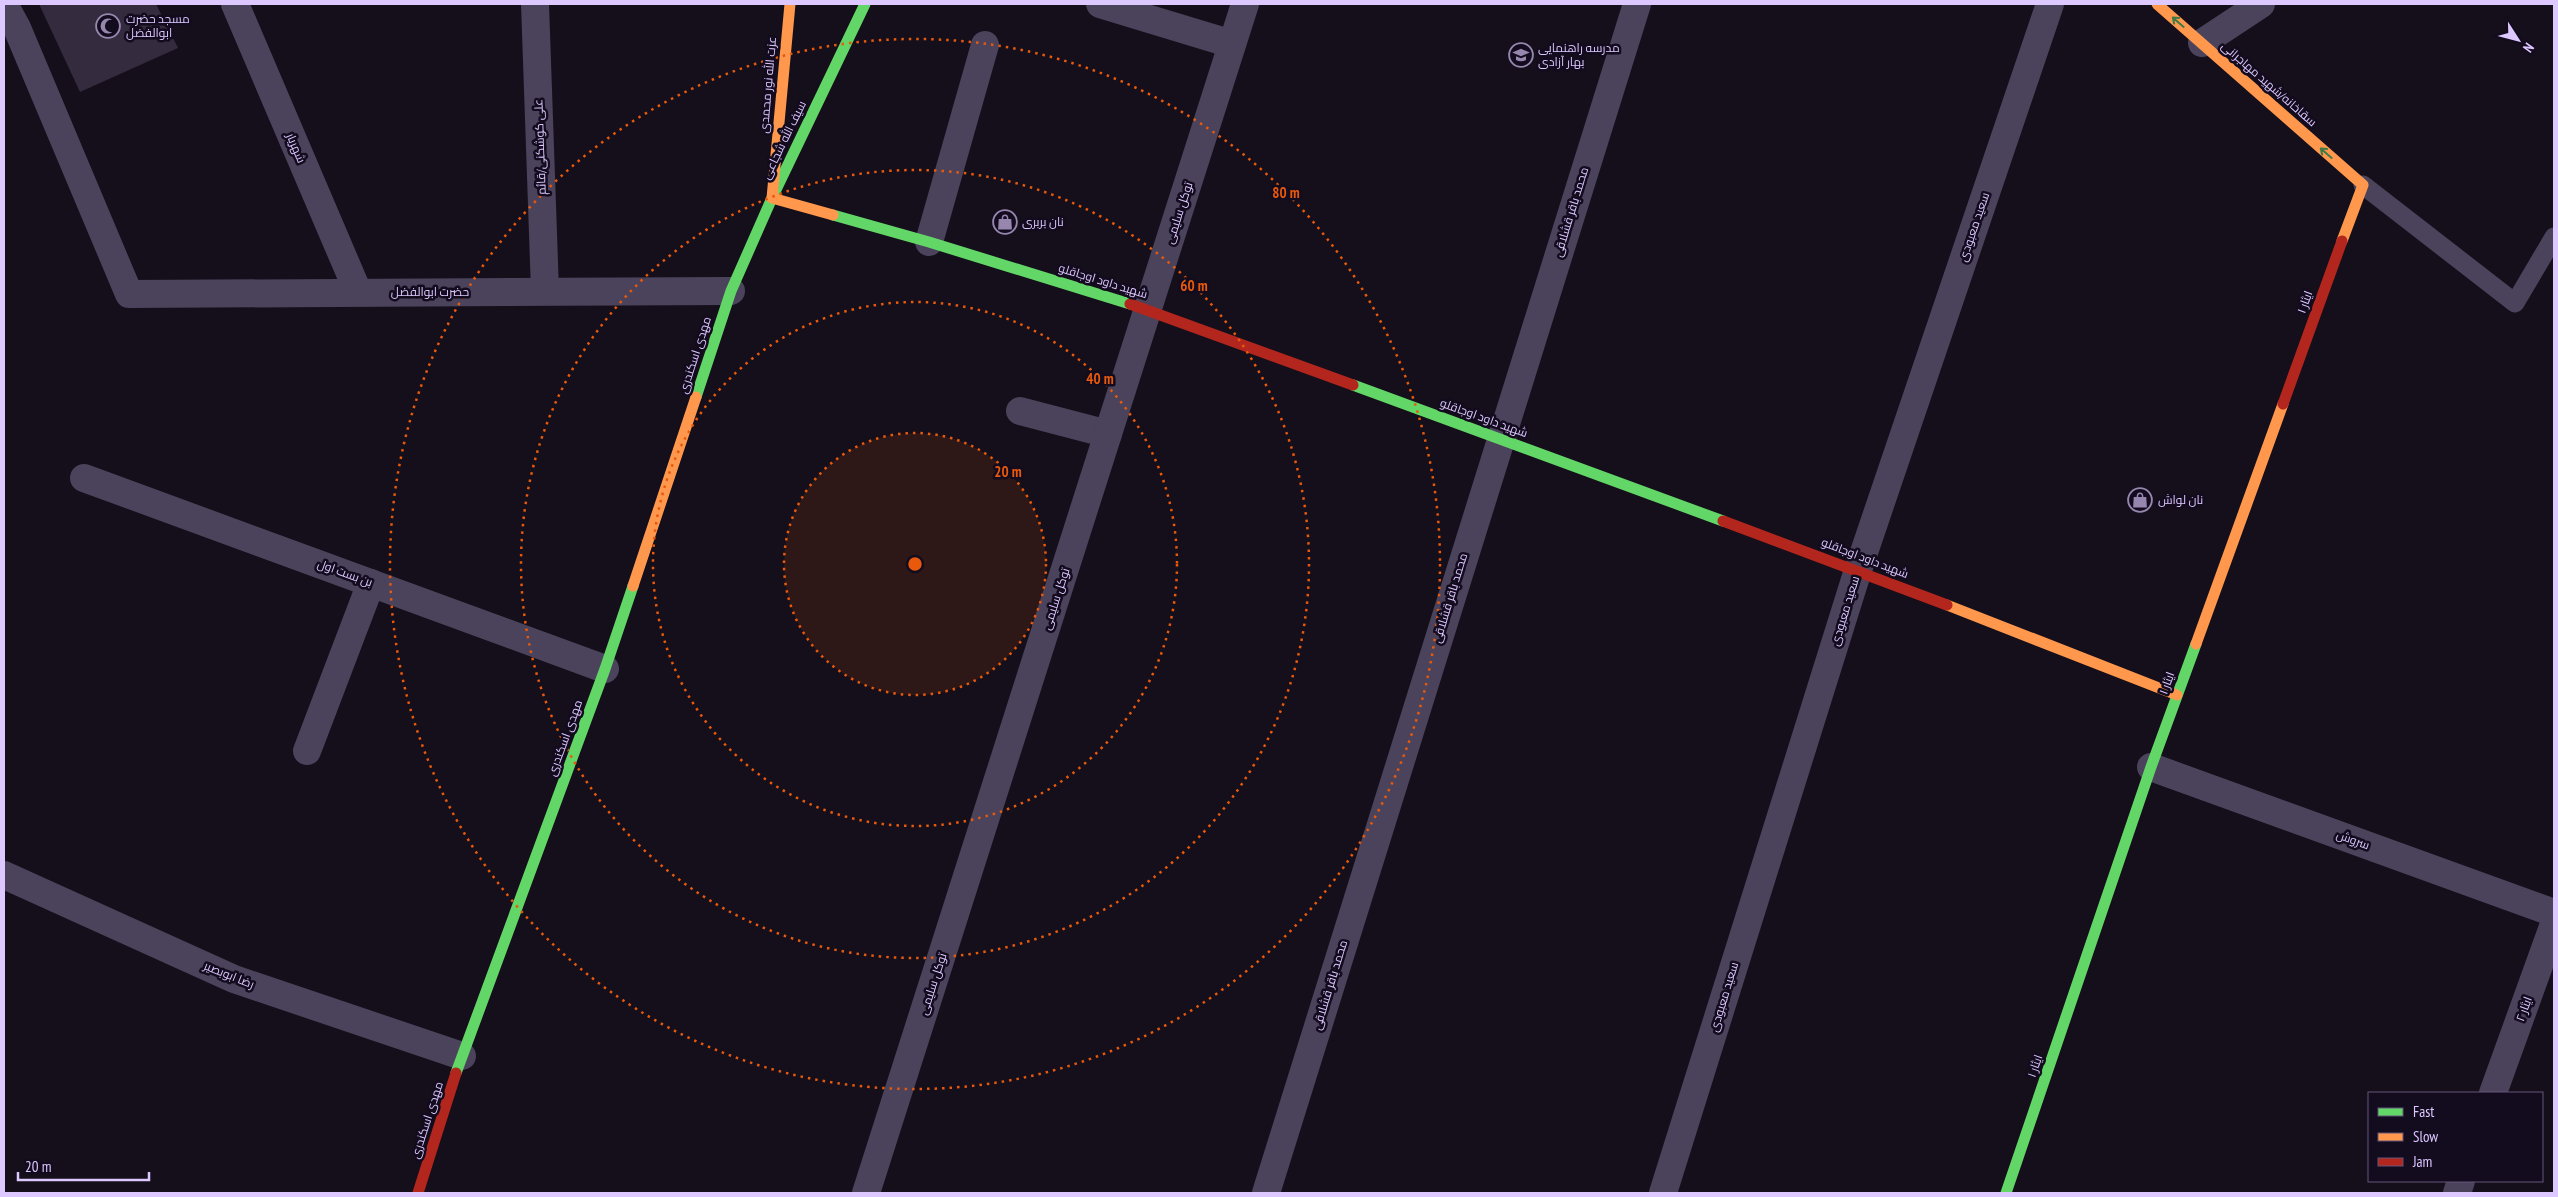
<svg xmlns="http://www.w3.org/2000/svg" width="2558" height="1197" font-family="'PT Sans Narrow',Cairo,sans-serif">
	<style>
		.building { fill: #342b3e }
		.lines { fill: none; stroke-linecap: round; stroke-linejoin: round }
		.lane { stroke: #4a435b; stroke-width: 19 }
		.street { stroke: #4a435b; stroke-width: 28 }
		.fast { stroke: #63d668; stroke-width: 11 }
		.slow { stroke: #ff974d; stroke-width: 11 }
		.jam { stroke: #b3261e; stroke-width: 11 }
		.oneway { stroke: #3f7b47 }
		.ring { fill: none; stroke: #e8590c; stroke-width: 2.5; stroke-dasharray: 2.5 5 }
		.labels { text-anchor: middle; stroke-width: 5; stroke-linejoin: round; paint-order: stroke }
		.poi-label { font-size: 12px; fill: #ddc8ff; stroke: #130b1e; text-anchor: start }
		.street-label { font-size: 12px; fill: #ddc8ff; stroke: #130b1e }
		.centre { fill: #e8590c; stroke: #130b1e; stroke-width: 2.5 }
		.ring-label { font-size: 15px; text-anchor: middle; font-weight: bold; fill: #e8590c; stroke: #130b1e; stroke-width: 5; stroke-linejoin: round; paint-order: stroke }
	</style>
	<rect width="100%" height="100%" fill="#140f1a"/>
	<!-- building -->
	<polygon class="building" points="39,4 156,4 178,48 80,92"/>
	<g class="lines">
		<!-- lane -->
		<polyline class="lane" points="2363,185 2515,303 2554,237"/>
		<!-- street -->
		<g class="street">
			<polyline points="4,4 17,28 129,294 731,291"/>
			<polyline points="235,4 358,292"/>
			<polyline points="535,4 545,291"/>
			<polyline points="1100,4 1232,44"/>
			<polyline points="2202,43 2261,4"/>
			<polyline points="929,242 985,45"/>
			<polyline points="1020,411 1108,434"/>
			<polyline points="84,478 605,669"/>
			<polyline points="307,751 371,583"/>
			<polyline points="2151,767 2554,913"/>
			<polyline points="4,875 234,979 462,1056"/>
			<polyline points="2493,1093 2554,924"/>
			<polyline points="866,1193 1245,4"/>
			<polyline points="1266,1193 1637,4"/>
			<polyline points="1663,1193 1858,570 2050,4"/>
			<polyline points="2457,1193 2461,1181"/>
		</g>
		<!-- fast -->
		<g class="fast">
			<polyline points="833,215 929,242 1130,304"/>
			<polyline points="1353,385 1723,521"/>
			<polyline points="696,397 731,291 772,198 865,4"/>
			<polyline points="456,1073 605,669 633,586"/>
			<polyline points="2006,1193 2151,767 2196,644"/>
		</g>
		<!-- slow -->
		<g class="slow">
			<polyline points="790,4 772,198 833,215"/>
			<polyline points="2157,4 2363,185 2342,241"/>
			<polyline points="633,586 696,397"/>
			<polyline points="1947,605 2177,695"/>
			<polyline points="2196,644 2283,404"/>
		</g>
		<!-- jam -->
		<g class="jam">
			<polyline points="1130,304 1353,385"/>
			<polyline points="2283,404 2342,241"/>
			<polyline points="1723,521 1947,605"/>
			<polyline points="418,1193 456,1073"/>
		</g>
	</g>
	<!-- one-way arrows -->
	<defs><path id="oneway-shaft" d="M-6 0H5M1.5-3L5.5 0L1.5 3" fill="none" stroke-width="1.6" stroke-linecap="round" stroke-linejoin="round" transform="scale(1.25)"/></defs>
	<g class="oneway">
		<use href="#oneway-shaft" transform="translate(2178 22) rotate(-139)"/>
		<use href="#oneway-shaft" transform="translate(2326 153) rotate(-139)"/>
	</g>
	<!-- distance rings -->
	<circle cx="915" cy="564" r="131" fill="#e8590c" fill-opacity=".12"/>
	<g class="ring">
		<circle cx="915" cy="564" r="131"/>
		<circle cx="915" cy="564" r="262"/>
		<circle cx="915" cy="564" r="394"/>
		<circle cx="915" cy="564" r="525"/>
	</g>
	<!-- icons -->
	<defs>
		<g id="mosque-ring" transform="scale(1.25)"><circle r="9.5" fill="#130b1e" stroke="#9787af" stroke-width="1.5"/><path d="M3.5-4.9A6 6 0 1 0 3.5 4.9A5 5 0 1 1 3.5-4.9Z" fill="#9787af"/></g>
		<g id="school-ring" transform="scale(1.25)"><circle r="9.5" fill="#130b1e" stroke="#9787af" stroke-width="1.5"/><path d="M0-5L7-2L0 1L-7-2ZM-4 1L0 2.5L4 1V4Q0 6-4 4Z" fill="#9787af"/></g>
		<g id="shop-ring" transform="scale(1.25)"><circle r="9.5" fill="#130b1e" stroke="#9787af" stroke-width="1.5"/><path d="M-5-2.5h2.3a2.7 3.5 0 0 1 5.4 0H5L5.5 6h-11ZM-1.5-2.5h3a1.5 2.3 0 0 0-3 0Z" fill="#9787af"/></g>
	</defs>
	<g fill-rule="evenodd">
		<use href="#mosque-ring" x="108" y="26"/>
		<use href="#school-ring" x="1521" y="55"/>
		<use href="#shop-ring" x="1005" y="222"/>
		<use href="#shop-ring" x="2140" y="500"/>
	</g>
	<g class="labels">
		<!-- poi labels -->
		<g class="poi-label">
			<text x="126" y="23">مسجد حضرت<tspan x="126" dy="14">ابوالفضل</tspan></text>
			<text x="1538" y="52">مدرسه راهنمایی<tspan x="1538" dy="14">بهار آزادی</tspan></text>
			<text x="1022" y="226">نان بربری</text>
			<text x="2158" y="504">نان لواش</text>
		</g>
		<!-- street labels -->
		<g class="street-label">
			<text transform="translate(2269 84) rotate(41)" y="4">سقاخانه/شهید مهاجرانی</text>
			<text transform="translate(768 85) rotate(-85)" y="4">عزت الله نور محمدی</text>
			<text transform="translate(784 140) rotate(-64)" y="4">سیف الله شجاعی</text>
			<text transform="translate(540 147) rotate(-92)" y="4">علی کوشکنی/قائم</text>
			<text transform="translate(296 148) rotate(67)" y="4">شهریار</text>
			<text transform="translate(1571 212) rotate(-73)" y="4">محمد باقر قشلاقی</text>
			<text transform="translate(1179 213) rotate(-72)" y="4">توکل سلیمی</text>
			<text transform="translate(1974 227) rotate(-71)" y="4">سعید معبودی</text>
			<text transform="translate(1103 281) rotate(17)" y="4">شهید داود اوجاقلو</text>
			<text x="430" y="296">حضرت ابوالفضل</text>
			<text transform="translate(2305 302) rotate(-70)" y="4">ایثار ۱</text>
			<text transform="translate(695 355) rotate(-72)" y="4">مهدی اسکندری</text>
			<text transform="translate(1484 418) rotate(20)" y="4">شهید داود اوجاقلو</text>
			<text transform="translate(1865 558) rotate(21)" y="4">شهید داود اوجاقلو</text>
			<text transform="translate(345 573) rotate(20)" y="4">بن بست اول</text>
			<text transform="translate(1450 598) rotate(-73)" y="4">محمد باقر قشلاقی</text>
			<text transform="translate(1056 599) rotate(-72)" y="4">توکل سلیمی</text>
			<text transform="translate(1845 611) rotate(-73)" y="4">سعید معبودی</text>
			<text transform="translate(2167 683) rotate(-70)" y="4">ایثار ۱</text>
			<text transform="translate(565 738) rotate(-70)" y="4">مهدی اسکندری</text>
			<text transform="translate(2353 840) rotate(20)" y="4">سروش</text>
			<text transform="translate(229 975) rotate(22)" y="4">رضا ابوبصیر</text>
			<text transform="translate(933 984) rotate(-72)" y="4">توکل سلیمی</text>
			<text transform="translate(1330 985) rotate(-73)" y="4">محمد باقر قشلاقی</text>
			<text transform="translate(1724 997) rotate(-73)" y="4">سعید معبودی</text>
			<text transform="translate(2524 1009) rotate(-70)" y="4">ایثار ۲</text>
			<text transform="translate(2035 1066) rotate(-71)" y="4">ایثار ۱</text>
			<text transform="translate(427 1120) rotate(-72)" y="4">مهدی اسکندری</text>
		</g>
	</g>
	<circle cx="915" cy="564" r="8" class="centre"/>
	<g class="ring-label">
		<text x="1286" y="198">80 m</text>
		<text x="1194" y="291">60 m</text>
		<text x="1100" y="384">40 m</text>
		<text x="1008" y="477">20 m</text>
	</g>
	<!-- border -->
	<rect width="2558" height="1197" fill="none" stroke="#ddc8ff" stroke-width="10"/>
	<!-- legend -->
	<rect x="2368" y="1092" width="175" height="90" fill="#130b1e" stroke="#645778"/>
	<rect x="2378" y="1108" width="25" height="8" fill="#63d668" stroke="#645778"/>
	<text x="2413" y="1117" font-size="15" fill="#ddc8ff">Fast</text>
	<rect x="2378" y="1133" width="25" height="8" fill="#ff974d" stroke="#645778"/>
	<text x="2413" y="1142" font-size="15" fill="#ddc8ff">Slow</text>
	<rect x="2378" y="1158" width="25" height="8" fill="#b3261e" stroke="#645778"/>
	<text x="2413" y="1167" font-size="15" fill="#ddc8ff">Jam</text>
	<!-- north arrow -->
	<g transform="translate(2518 40) rotate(126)" stroke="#130b1e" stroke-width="4" paint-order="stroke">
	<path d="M0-4L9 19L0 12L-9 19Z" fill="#ddc8ff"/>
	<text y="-8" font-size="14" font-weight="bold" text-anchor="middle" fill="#ddc8ff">N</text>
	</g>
	<!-- scale -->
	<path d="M18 1172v8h131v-8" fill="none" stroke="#ddc8ff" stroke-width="2.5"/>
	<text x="25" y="1172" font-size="15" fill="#ddc8ff" stroke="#130b1e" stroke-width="4" paint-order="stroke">20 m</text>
</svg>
